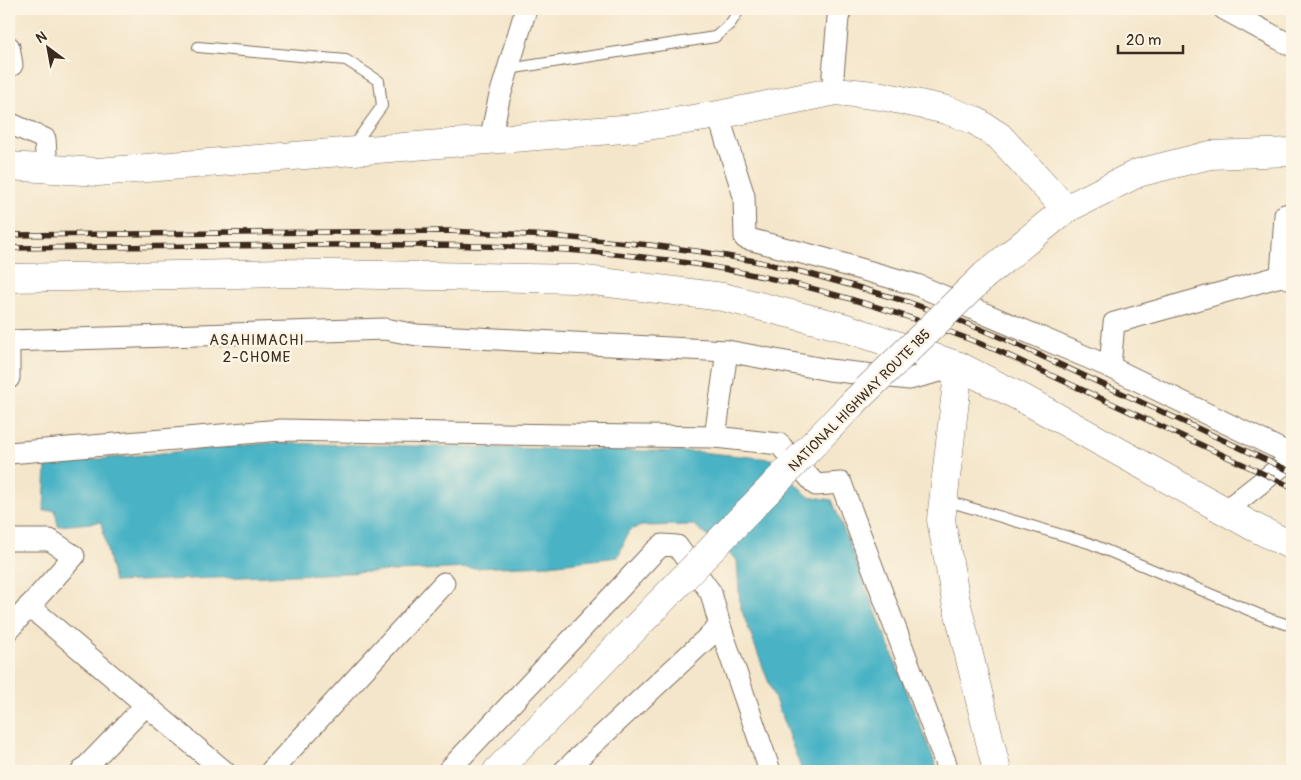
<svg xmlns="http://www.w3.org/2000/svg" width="1301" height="780" font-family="Pangolin,sans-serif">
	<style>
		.water { fill: #48b3c5; stroke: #426e72 }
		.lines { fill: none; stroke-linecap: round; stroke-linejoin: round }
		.lane-casing { stroke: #7c6c5b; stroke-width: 12 }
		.street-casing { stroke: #7c6c5b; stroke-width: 23 }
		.secondary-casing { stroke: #7c6c5b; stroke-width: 29 }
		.highway-casing { stroke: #7c6c5b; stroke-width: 29 }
		.lane { stroke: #fff; stroke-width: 10 }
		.street { stroke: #fff; stroke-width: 21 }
		.secondary { stroke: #fff; stroke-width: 28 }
		.highway { stroke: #fff; stroke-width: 28 }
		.rail-casing { stroke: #3b2a1e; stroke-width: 5.5 }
		.rail { stroke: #fcf5e5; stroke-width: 4; stroke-dasharray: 11; stroke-linecap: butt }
		.highway-bridge-casing { stroke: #7c6c5b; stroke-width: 29; stroke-linecap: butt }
		.highway-bridge { stroke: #fff; stroke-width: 28 }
		.labels { text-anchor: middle; stroke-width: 5; stroke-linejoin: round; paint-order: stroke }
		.street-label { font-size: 14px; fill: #3b2a1e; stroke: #fcf5e5 }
		.neighbourhood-label { font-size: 15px; letter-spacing: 1px; fill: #3b2a1e; stroke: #fcf5e5 }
	</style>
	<rect width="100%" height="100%" fill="#fcf5e5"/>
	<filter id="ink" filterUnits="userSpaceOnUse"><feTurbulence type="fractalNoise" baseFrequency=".02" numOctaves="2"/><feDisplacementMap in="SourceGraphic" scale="10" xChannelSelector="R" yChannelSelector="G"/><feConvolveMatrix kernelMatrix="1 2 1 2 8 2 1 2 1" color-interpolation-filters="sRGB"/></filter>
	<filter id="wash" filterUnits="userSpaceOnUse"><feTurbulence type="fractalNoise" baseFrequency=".0096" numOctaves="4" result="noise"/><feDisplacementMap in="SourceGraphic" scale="20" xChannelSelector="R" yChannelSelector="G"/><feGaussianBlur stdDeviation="1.12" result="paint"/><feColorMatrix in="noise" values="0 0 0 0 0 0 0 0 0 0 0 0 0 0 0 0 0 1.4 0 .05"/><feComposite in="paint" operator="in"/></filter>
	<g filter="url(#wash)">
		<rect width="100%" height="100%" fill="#f4e6cb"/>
		<!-- water -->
		<polygon class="water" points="269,443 699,452 771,459 808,496 832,500 938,771 802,771 740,606 737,560 694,525 642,526 629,530 618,557 549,565 114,582 101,522 58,526 55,510 44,511 46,464"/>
	</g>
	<g filter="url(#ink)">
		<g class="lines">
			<!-- lane casing -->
			<g class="lane-casing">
				<g id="lane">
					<polyline points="198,47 346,60 379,81 382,106 353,146"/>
					<polyline points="508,69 715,37 730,24 740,9"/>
					<polyline points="944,500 1089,543 1270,619 1292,626"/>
				</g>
			</g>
			<!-- street casing -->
			<g class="street-casing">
				<g id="street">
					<polyline points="1224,9 1292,46"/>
					<polyline points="9,47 12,65 9,66"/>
					<polyline points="836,91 833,75 838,18 841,9"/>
					<polyline points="718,115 744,196 745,238 818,257 917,285 1110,367 1292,455"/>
					<polyline points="9,123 45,139 47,168"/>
					<polyline points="490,140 499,99 526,9"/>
					<polyline points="1281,276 1285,215 1292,213"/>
					<polyline points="9,341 385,329 417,335 727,351 829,370 909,379 959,366"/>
					<polyline points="1110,367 1114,323 1281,276 1292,279"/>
					<polyline points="9,378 9,341"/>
					<polyline points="715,437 727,351"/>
					<polyline points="9,453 281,430 564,435 715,437 779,444 816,485 841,483 946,764"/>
					<polyline points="1225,511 1292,458"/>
					<polyline points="9,540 50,540 74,556 9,629"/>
					<polyline points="29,606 224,771"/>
					<polyline points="82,771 146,705"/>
					<polyline points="271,771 444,583"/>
					<polyline points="448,771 651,555 662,545 677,546 711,593 720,626 770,771"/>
					<polyline points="564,771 720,626"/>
				</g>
			</g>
			<!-- secondary casing -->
			<g class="secondary-casing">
				<g id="secondary">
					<polyline points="9,166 98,172 635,128 718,115 836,91 882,96 947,110 974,120 999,136 1066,209"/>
					<polyline points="9,278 283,273 577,279 723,297 843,327 959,366 1024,399 1254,527 1292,546"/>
					<polyline points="959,366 941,520 956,601 997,771"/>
				</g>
			</g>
			<!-- highway casing -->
			<g class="highway-casing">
				<g id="highway">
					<polyline points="985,275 1066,209 1138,173 1210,155 1292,152"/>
					<polyline points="497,771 672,590"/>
				</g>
			</g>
			<!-- lane -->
			<use href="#lane" class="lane"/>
			<!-- street -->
			<use href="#street" class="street"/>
			<!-- secondary -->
			<use href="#secondary" class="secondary"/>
			<!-- highway -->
			<use href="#highway" class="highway"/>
			<!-- rail casing -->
			<g class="rail-casing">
				<g id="rail">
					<polyline points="9,235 449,231 550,236 650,245 703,252 755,261 806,273 857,287 908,302 958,320 1007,340 1292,472"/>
					<path d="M9,248C108,247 208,246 307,245C439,244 571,244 701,265C805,282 904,312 1001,352L1292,487"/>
				</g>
			</g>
			<!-- rail -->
			<use href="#rail" class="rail"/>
			<!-- highway-bridge casing -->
			<g class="highway-bridge-casing">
				<polyline id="highway-bridge" points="672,590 854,402 985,275"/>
			</g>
			<!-- highway-bridge -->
			<use href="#highway-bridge" class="highway-bridge"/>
		</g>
	</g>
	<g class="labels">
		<!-- street labels -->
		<g class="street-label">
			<text transform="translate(859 400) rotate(-45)" y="5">NATIONAL HIGHWAY ROUTE 185</text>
		</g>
		<!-- neighbourhood labels -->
		<g class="neighbourhood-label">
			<text x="257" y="345">ASAHIMACHI<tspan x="257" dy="17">2-CHOME</tspan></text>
		</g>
	</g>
	<!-- margin -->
	<rect width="1301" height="780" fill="none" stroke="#fcf5e5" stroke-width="30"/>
	<!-- north arrow -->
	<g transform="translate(48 48) rotate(328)" stroke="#fcf5e5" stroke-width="4" paint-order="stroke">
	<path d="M0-4L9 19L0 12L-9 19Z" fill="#3b2a1e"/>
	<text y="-8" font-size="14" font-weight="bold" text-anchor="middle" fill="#3b2a1e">N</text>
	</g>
	<!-- scale -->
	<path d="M1118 45v8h65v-8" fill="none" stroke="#3b2a1e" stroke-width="2.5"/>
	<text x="1126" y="45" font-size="15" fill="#3b2a1e" stroke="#fcf5e5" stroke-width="4" paint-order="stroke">20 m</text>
</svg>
